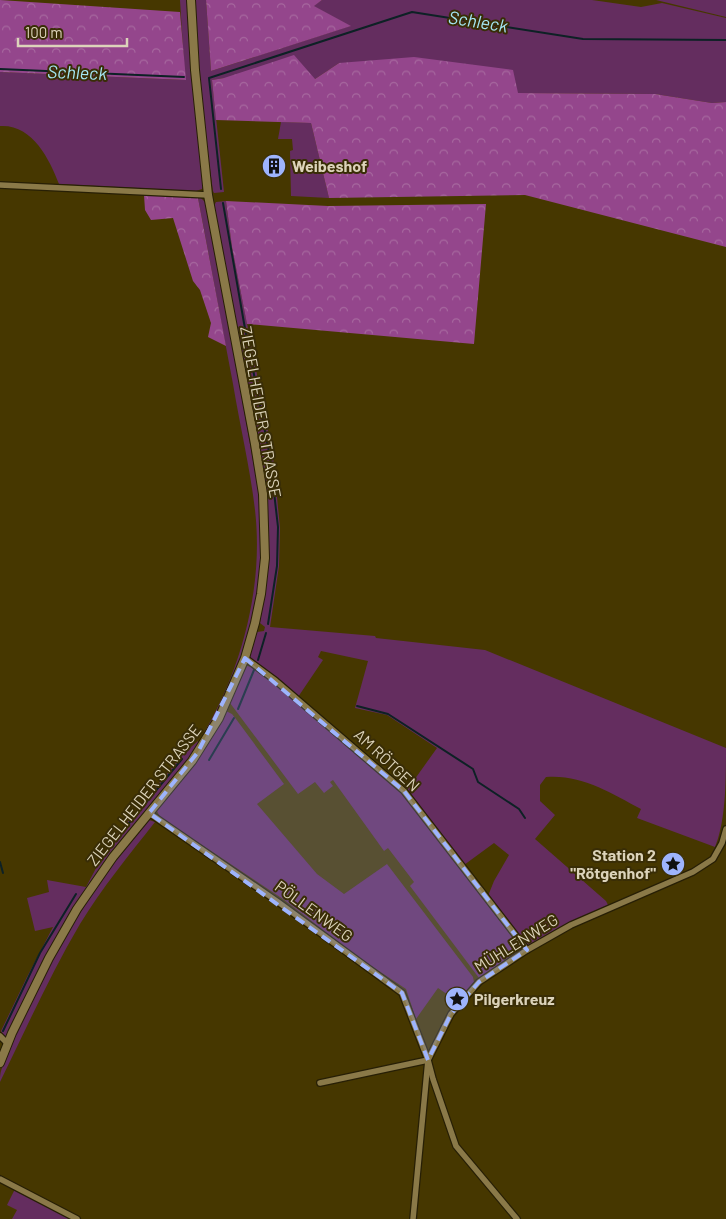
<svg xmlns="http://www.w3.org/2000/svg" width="726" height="1219" font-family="Barlow,sans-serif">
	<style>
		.green { fill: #642d5f }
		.forest { fill: url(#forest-crowns) }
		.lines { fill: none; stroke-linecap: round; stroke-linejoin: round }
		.stream { stroke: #0d2125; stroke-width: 2 }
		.minor-casing { stroke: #271f05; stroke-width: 8 }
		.tertiary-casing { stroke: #271f05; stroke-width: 10 }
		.minor { stroke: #8a7948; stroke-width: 5.5 }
		.tertiary { stroke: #8a7948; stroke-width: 8 }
		.marked { fill: #9eb4fd; fill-opacity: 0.2; stroke: #9eb4fd; stroke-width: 4; stroke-dasharray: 10 6; stroke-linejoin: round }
		.labels { text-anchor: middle; stroke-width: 4; stroke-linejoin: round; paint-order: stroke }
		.poi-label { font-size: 16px; font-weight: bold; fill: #dcd3ba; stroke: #392d06; text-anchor: start }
		.street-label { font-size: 16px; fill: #dcd3ba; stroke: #392d06 }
		.water-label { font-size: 18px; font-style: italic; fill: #a5e6f3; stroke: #392d06 }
	</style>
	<defs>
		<pattern id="forest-crowns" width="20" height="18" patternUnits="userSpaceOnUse" patternTransform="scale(1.25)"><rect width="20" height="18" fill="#94468c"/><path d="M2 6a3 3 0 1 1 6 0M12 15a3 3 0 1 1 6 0" fill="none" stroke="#a7689f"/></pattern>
	</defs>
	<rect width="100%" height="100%" fill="#463700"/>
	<!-- green -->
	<g class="green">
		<path d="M180,0H187L191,72L204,183L202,189L196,191L59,184C49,158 32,124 0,126V72L185,80Z"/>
		<polygon points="195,0 206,0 211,71 350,26 313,6 322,0 592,0 641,7 662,3 726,18 726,102 712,103 655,94 518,93 339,63 315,79 224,78 212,80 224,192 214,193 213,191 200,94"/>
		<polygon points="656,0 726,0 726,17"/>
		<polygon points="281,122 311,123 329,198 291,196 290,151 293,150 292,139 278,139"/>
		<path d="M198,198H201L207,204L258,489C262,525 263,561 258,596C251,644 227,699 202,739L201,738C241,672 264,588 255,510C250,468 240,426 233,384C221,322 210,260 198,198Z"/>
		<path d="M226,201L232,247L273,456L280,528L279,566L270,627L375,636L376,638L485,650L726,748C726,778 726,821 715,847L637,818L641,809C611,793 581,774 546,777L540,785V801L555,815L535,839L606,901L608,905L564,925L529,945L525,943L488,896L494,881L509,855L494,843L464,865L407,790L437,748L387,715L355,708L368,661L321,651L318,657L323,660L298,697L249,657L257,632L264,631L265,627L260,623C267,579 270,536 265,492L214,206L216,202Z"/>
		<polygon points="247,666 253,667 274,682 401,790 521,949 479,978 410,886 414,882 388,848 384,851 333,780 330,782 333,786 324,793 315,782 298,794 230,703"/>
		<polygon points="226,711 232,714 236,719 284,784 257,804 317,874 344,894 387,864 473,977 474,982 457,1001 438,988 416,1019 406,989 358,957 283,899 160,817 157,811 197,760"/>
		<path d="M198,741V746L184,766L72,912C47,951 28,993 8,1034L6,1037H4L1,1031L27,977L53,927L35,931L27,898L49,892L47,880L86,887L109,844L183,754Z"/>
		<path d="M149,820L155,822C129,855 102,888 80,924C50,975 26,1029 0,1082C0,1067 3,1069 7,1057C12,1042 18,1029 25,1015C58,945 97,879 149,820Z"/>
		<polygon points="15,1189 72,1219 12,1219 17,1210 7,1205"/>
	</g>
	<!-- forest -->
	<g class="forest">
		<polygon points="0,0 180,12 186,80 0,72"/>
		<polygon points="206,0 322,0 314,6 351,26 211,71"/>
		<polygon points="294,55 315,79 339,63 414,57 513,70 518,93 655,94 712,103 726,102 726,247 525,195 329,198 311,123 216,120 212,80 224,78"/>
		<polygon points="144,195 198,198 226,346 208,337 211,323 200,290 193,281 173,218 151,220 145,210"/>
		<polygon points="226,201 328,206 486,204 474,344 247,324 232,247"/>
	</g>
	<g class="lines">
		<!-- stream -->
		<g class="stream">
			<polyline points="0,69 184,77"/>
			<polyline points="221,189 209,78 412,12 583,39 726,40"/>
			<polyline points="223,203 244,323 270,457 278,527 277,566 268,624"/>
			<polyline points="258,660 266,633"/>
			<polyline points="357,706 388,714 473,769 478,782 519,809 525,818"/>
			<polyline points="238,709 254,670"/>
			<polyline points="209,760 234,718"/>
			<polyline points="111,845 182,759"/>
			<polyline points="0,862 3,873"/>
			<polyline points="3,1031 40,953 76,894"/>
		</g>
		<!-- minor casing -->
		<g class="minor-casing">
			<g id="minor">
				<polyline points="0,185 208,195"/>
				<polyline points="245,658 276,681 404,791 527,950"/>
				<polyline points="149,813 278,902 402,993 428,1060 433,1079 456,1146 517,1219"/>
				<polyline points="0,1036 8,1044"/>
				<polyline points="320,1083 428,1060"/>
				<polyline points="0,1179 77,1219"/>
				<polyline points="413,1219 428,1060 451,1014 479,982 527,950 571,925 693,872 713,859 722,843 726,829"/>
			</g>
		</g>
		<!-- tertiary casing -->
		<g class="tertiary-casing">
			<polyline id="tertiary" points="0,1063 12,1033 49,958 77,909 113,857 192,761 219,718 245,658 255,623 261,594 265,558 263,494 255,444 208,195 195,70 191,0"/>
		</g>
		<!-- minor -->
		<use href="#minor" class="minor"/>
		<!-- tertiary -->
		<use href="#tertiary" class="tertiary"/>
	</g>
	<!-- marked area -->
	<path class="marked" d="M245,658L404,791L527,950L479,982L451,1014L428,1060L402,993L149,813L198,752Z"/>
	<!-- icons -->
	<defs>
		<g id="building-disc" transform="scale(1.25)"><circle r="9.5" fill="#9eb4fd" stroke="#392d06"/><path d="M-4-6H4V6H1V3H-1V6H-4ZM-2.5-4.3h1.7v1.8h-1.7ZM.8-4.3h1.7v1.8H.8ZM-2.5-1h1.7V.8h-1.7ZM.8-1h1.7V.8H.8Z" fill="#111"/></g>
		<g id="sight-disc" transform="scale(1.25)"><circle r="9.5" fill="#9eb4fd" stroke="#392d06"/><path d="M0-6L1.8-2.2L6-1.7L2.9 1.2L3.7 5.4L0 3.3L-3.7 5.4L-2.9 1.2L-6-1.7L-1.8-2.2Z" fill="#111"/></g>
	</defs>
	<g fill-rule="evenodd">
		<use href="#building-disc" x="274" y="166"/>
		<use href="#sight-disc" x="673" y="864"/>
		<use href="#sight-disc" x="457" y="999"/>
	</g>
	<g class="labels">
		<!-- poi labels -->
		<g class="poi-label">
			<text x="292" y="172">Weibeshof</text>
			<text x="656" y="861" text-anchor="end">Station 2<tspan x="656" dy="18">"Rötgenhof"</tspan></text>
			<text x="474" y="1005">Pilgerkreuz</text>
		</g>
		<!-- street labels -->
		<g class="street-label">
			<text transform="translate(261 412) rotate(80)" y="6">ZIEGELHEIDER STRASSE</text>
			<text transform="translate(387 760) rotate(43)" y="6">AM RÖTGEN</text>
			<text transform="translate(144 795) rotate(-52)" y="6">ZIEGELHEIDER STRASSE</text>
			<text transform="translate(314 911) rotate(36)" y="6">PÖLLENWEG</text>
			<text transform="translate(516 943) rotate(-32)" y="6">MÜHLENWEG</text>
		</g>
		<!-- water labels -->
		<g class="water-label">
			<text transform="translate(478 22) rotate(9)" y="6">Schleck</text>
			<text transform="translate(77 73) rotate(2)" y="6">Schleck</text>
		</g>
	</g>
	<!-- scale -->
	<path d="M18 38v8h109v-8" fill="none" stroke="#dcd3ba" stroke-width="2.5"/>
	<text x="25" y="38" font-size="15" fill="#dcd3ba" stroke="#392d06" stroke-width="4" paint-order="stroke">100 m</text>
</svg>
